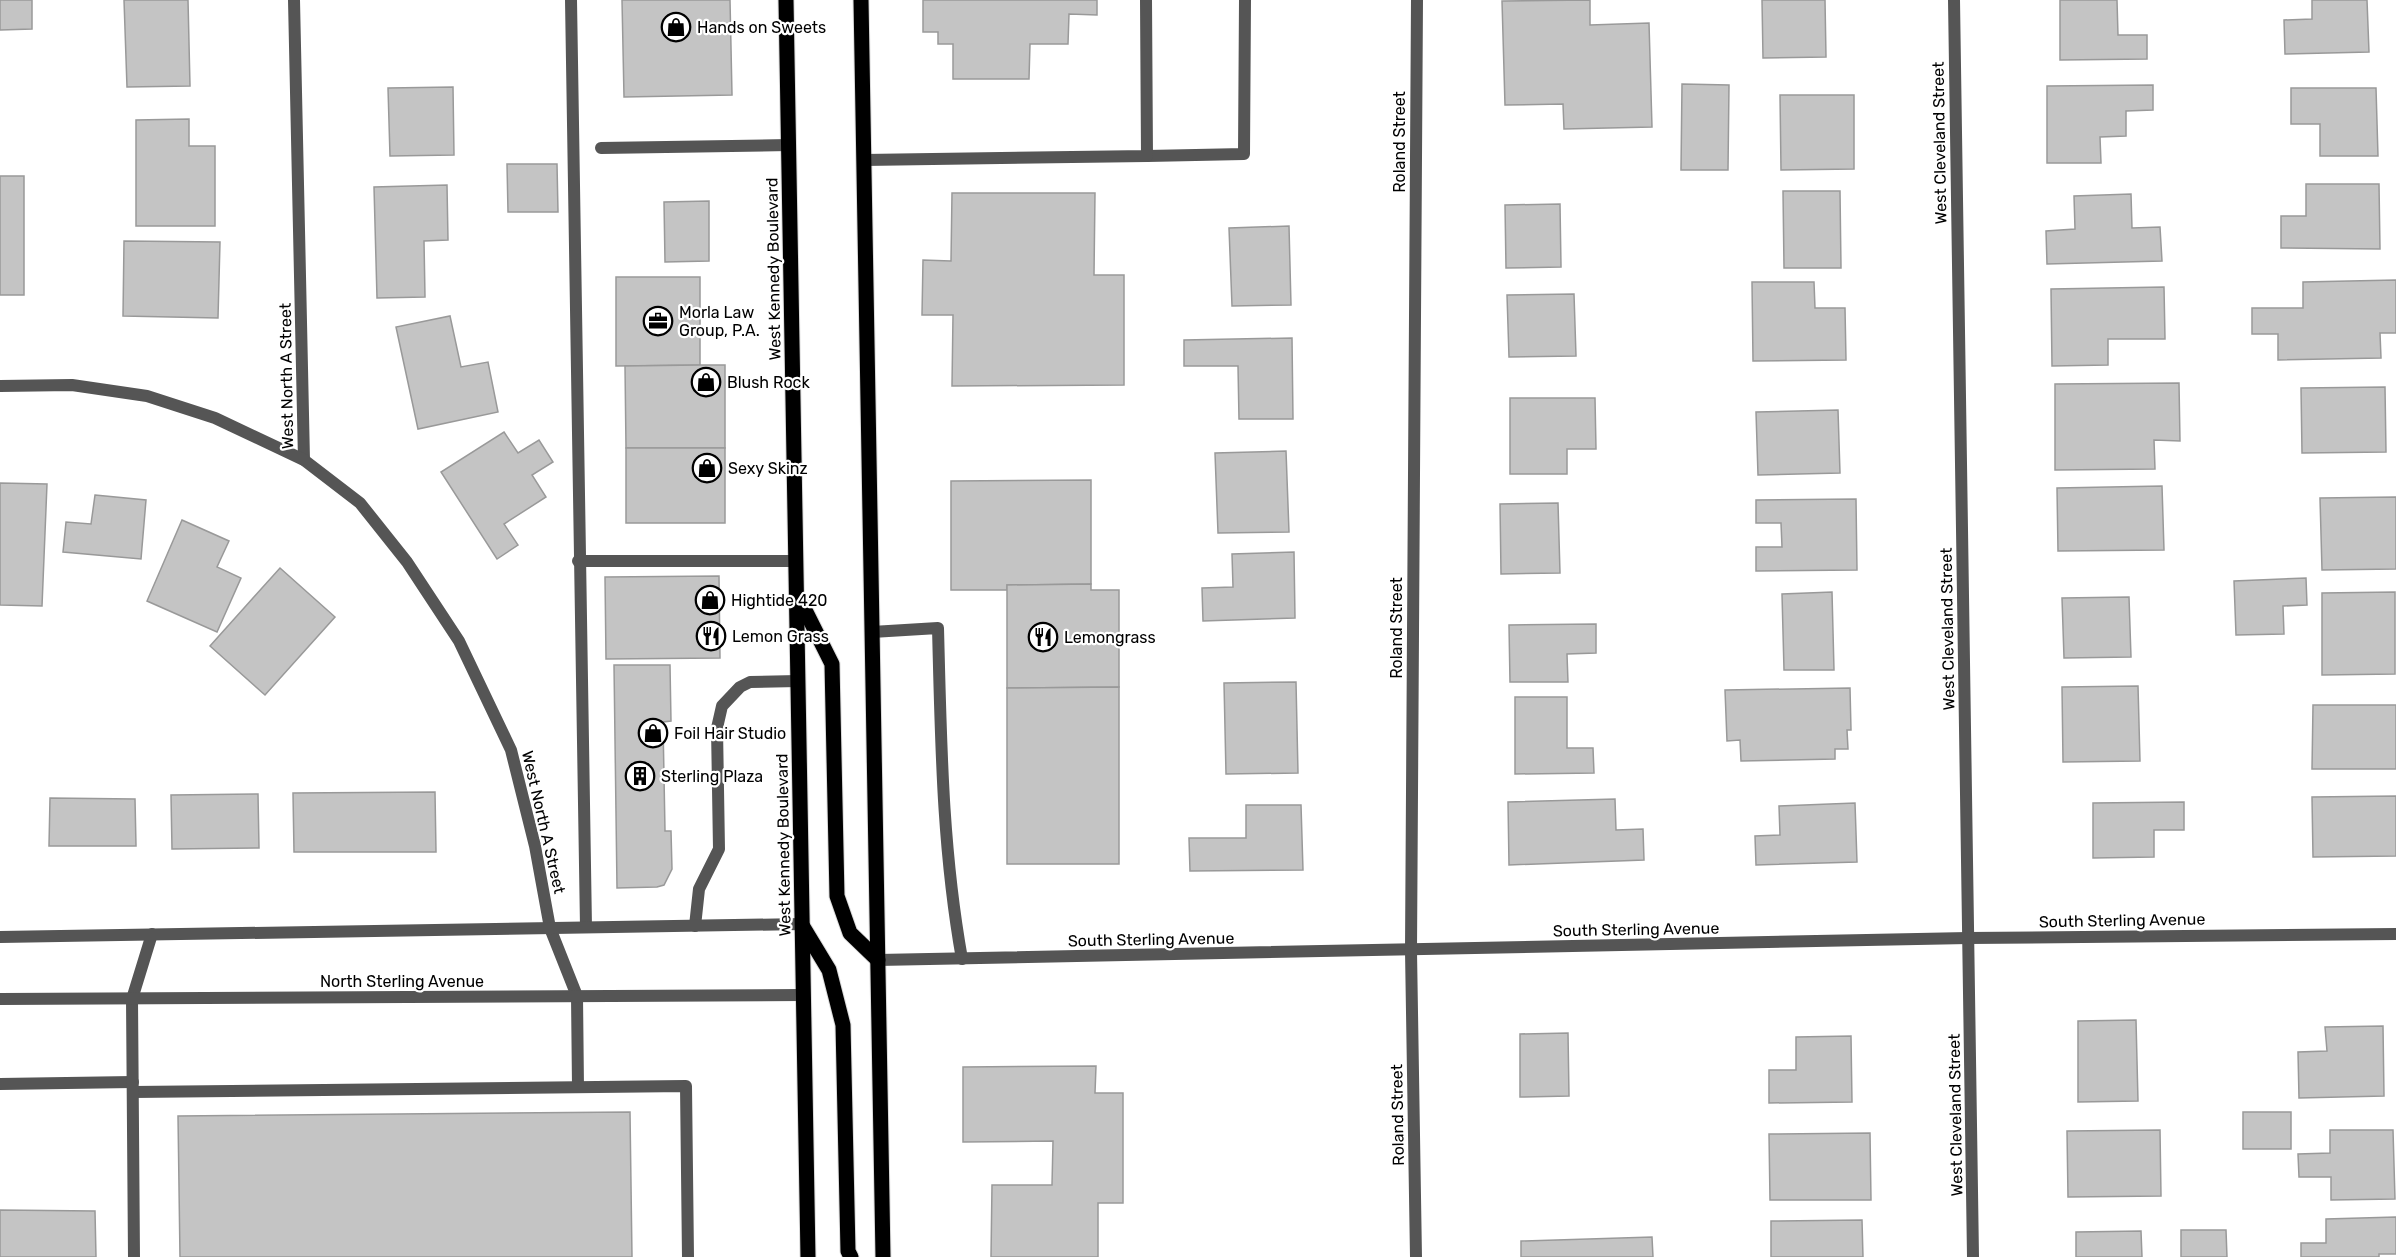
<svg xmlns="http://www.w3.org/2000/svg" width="2396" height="1257" font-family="Rubik,sans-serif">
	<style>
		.building { fill: #c4c4c4; stroke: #999; stroke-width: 1.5 }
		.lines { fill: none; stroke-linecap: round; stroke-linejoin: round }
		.primary-casing { stroke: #dbdbdb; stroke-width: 17 }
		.service { stroke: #555; stroke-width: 12 }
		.minor { stroke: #555; stroke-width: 12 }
		.primary { stroke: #000; stroke-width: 15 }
		.labels { text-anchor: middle; stroke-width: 4.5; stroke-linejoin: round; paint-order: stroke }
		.poi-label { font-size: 16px; fill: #000; stroke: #fff; text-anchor: start }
		.street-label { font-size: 16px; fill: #000; stroke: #fff }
	</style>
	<rect width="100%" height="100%" fill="#fff"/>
	<!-- building -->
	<g class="building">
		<polygon points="0,0 32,0 32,29 0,30"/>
		<polygon points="124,0 188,0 190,86 127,87"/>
		<polygon points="622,0 730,0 732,95 624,97"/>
		<polygon points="923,0 1097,0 1097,15 1069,14 1068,44 1030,44 1029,79 953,79 953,44 938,44 938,32 923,32"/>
		<polygon points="1590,0 1590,25 1649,23 1652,127 1564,129 1563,104 1505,105 1502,1"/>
		<polygon points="1762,0 1825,0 1826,57 1763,58"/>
		<polygon points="2060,0 2117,0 2118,35 2147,35 2147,59 2060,60"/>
		<polygon points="2312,0 2367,0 2369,52 2285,54 2284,20 2312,19"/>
		<polygon points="1682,84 1729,85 1728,170 1681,170"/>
		<polygon points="2153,85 2153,110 2126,111 2126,136 2100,137 2101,163 2047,163 2047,86"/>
		<polygon points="453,87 454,155 390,156 388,88"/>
		<polygon points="2291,88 2376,88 2378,156 2320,156 2320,124 2291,124"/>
		<polygon points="1780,95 1854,95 1854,169 1781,170"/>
		<polygon points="189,119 189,146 215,146 215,226 136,226 136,120"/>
		<polygon points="507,164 557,164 558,212 508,212"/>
		<rect x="0" y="176" width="24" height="119"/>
		<polygon points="2306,184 2379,184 2380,249 2281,248 2281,216 2306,216"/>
		<polygon points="447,185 448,240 424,241 425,297 377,298 374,187"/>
		<polygon points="1783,191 1840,191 1841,268 1784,268"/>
		<polygon points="952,193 1095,193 1094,275 1124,275 1124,385 952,386 953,315 922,315 923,260 951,261"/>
		<polygon points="2131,194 2132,228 2160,227 2162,261 2047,264 2046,231 2075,229 2074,196"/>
		<polygon points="709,201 709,261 665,262 664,202"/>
		<polygon points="1560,204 1561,267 1506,268 1505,205"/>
		<polygon points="1289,226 1291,305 1232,306 1229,228"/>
		<polygon points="124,241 220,242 218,318 123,316"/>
		<polygon points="616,277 700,277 700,365 616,366"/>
		<polygon points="2396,280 2396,333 2380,333 2381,358 2278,360 2278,334 2252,334 2252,308 2303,308 2303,282"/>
		<polygon points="1752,282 1814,282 1815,308 1845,308 1846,360 1753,361"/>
		<polygon points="2164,287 2165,339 2108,339 2108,365 2052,366 2051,289"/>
		<polygon points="1574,294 1576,356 1509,357 1507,295"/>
		<polygon points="450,316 461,367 488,362 498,412 418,429 396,327"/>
		<polygon points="1292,338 1293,419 1239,419 1238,366 1184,366 1184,340"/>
		<polygon points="700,365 725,365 725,448 626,448 625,366"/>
		<polygon points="2179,383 2180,441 2154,440 2155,469 2055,470 2055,384"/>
		<polygon points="2385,387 2386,452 2302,453 2301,388"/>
		<polygon points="1510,398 1595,398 1596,449 1567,449 1567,474 1510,474"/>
		<polygon points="1838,410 1840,473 1758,475 1756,412"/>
		<polygon points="504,432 518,453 539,440 553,462 532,475 546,497 504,524 518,545 497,559 441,472"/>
		<rect x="626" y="448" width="99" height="75"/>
		<polygon points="1286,451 1289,532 1218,533 1215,453"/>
		<polygon points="1091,480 1091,584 1007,585 1007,590 951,590 951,481"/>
		<polygon points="0,483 47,484 42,606 0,605"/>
		<polygon points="2162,486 2164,550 2058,551 2057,488"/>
		<polygon points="95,495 146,500 141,559 63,552 66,522 91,524"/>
		<polygon points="2396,497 2396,569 2322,570 2320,498"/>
		<polygon points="1856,499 1857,570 1756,571 1756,547 1782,547 1781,523 1756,523 1756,500"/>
		<polygon points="1558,503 1560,573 1501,574 1500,504"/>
		<polygon points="182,520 229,541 217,567 241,578 217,632 147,601"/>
		<polygon points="1294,552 1295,618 1203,621 1202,588 1233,587 1232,554"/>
		<polygon points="280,568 335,617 265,695 210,646"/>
		<polygon points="719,576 720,658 606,659 605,577"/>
		<polygon points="2306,578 2307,605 2283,606 2284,634 2236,635 2234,581"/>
		<polygon points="1091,584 1091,590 1119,590 1119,687 1007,688 1007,585"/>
		<polygon points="1832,592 1834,670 1784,670 1782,594"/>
		<polygon points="2395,592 2395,674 2322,675 2322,593"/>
		<polygon points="2129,597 2131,657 2064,658 2062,598"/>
		<polygon points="1596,624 1596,653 1567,654 1568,682 1510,682 1509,625"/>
		<polygon points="614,665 670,665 671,721 663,722 665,831 671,831 672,869 664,885 657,887 617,888"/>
		<polygon points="1296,682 1298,773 1226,774 1224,683"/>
		<polygon points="2138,686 2140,761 2063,762 2062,687"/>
		<polygon points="1119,687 1119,864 1007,864 1007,688"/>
		<polygon points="1850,688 1851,730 1847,730 1848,749 1835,749 1835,759 1741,761 1740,740 1727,741 1725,690"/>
		<polygon points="1515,697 1567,697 1567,748 1593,748 1594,773 1515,774"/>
		<polygon points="2313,705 2396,705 2396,769 2312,769"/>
		<polygon points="435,792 436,852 294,852 293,793"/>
		<polygon points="258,794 259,848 172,849 171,795"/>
		<polygon points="2396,796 2396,856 2313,857 2312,797"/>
		<polygon points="50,798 135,799 136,846 49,846"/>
		<polygon points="1615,799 1616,830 1643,829 1644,860 1509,865 1508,802"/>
		<polygon points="2184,802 2184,830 2154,830 2154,857 2093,858 2093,803"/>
		<polygon points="1855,803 1857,862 1756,865 1755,836 1780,835 1779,806"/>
		<polygon points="1246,805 1301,805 1303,870 1190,871 1189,838 1246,838"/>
		<polygon points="2136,1020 2138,1101 2078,1102 2078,1021"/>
		<polygon points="2383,1026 2384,1096 2299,1098 2298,1052 2327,1051 2325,1027"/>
		<polygon points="1568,1033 1569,1096 1520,1097 1520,1034"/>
		<polygon points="1851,1036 1852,1102 1769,1103 1769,1070 1796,1070 1796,1037"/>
		<polygon points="1096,1066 1095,1093 1123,1093 1123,1203 1098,1203 1098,1257 991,1257 992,1185 1052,1185 1053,1141 963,1142 963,1067"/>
		<polygon points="630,1112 632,1257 180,1257 178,1116"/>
		<rect x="2243" y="1112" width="48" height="37"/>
		<polygon points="2160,1130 2161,1196 2068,1197 2067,1131"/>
		<polygon points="2330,1130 2393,1130 2395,1199 2331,1200 2331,1177 2299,1177 2298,1154 2330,1153"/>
		<polygon points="1870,1133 1871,1200 1770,1200 1769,1134"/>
		<polygon points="0,1210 95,1211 96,1257 0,1257"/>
		<polygon points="2396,1217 2396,1254 2379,1254 2379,1257 2301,1257 2301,1243 2326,1243 2326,1219"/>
		<polygon points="1862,1220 1863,1257 1771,1257 1771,1221"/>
		<polygon points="2181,1230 2226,1230 2227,1257 2181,1257"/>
		<polygon points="2141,1231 2142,1257 2076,1257 2076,1232"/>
		<polygon points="1652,1237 1653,1257 1521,1257 1521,1241"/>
	</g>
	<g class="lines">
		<!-- primary casing -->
		<g class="primary-casing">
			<g id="primary">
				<polyline points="786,0 808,1257"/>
				<polyline points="861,0 883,1257"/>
				<polyline points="799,598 832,664 837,896 850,933 878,960"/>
				<polyline points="803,927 829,970 843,1025 848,1251 851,1257"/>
			</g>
		</g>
		<!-- service -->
		<g class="service">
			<polyline points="571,0 586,927"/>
			<polyline points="601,148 789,145"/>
			<polyline points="1147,156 1244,154 1245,0"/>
			<polyline points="864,160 1147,156 1146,0"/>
			<polyline points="578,561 796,561"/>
			<path d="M872,632L938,628C941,741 942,847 962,959"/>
			<polyline points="695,926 699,889 719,849 717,728 722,706 740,687 750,682 798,681"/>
			<polyline points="577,996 578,1087"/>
			<polyline points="0,1084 133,1082"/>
			<polyline points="133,1092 686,1086 688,1257"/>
			<polyline points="134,1257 132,999 152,934"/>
		</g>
		<!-- minor -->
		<g class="minor">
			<polyline points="294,0 304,460"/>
			<polyline points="1954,0 1973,1257"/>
			<polyline points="0,386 72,385 147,396 215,418 304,460 360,503 407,562 459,641 511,750 535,846 550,928 577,996"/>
			<polyline points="0,937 802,924"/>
			<polyline points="878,960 1968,938 2396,934"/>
			<polyline points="0,999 803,995"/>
			<polyline points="1416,1257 1411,951 1417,0"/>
		</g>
		<!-- primary -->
		<use href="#primary" class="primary"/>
	</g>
	<!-- icons -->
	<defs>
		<g id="shop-ring" transform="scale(1.5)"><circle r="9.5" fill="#fff" stroke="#000" stroke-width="1.5"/><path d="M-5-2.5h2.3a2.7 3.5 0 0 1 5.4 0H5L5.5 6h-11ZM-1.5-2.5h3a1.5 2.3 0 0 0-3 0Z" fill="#000"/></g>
		<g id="office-ring" transform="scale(1.5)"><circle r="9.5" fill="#fff" stroke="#000" stroke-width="1.5"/><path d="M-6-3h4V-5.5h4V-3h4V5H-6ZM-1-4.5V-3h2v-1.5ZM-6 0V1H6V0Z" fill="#000"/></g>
		<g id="restaurant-ring" transform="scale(1.5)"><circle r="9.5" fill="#fff" stroke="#000" stroke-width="1.5"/><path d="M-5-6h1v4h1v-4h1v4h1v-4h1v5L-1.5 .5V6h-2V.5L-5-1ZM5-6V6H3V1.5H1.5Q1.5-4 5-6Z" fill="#000"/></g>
		<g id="building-ring" transform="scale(1.5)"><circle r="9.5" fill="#fff" stroke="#000" stroke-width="1.5"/><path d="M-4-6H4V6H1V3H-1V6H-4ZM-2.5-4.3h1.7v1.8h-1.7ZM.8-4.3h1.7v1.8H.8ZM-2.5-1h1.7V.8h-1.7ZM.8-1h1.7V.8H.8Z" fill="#000"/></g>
	</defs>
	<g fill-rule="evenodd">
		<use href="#shop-ring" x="676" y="27"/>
		<use href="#office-ring" x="658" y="321"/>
		<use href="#shop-ring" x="706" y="382"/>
		<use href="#shop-ring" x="707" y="468"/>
		<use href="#shop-ring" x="710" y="600"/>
		<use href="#restaurant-ring" x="711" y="636"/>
		<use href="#restaurant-ring" x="1043" y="637"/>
		<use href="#shop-ring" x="653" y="733"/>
		<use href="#building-ring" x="640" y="776"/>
	</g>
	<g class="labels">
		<!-- poi labels -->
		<g class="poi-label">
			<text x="697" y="33">Hands on Sweets</text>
			<text x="679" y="318">Morla Law<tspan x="679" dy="18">Group, P.A.</tspan></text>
			<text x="727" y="388">Blush Rock</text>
			<text x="728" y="474">Sexy Skinz</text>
			<text x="731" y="606">Hightide 420</text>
			<text x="732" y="642">Lemon Grass</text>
			<text x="1064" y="643">Lemongrass</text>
			<text x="674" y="739">Foil Hair Studio</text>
			<text x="661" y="782">Sterling Plaza</text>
		</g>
		<!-- street labels -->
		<g class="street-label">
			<text transform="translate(1399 142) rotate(-90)" y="6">Roland Street</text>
			<text transform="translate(1939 143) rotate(-91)" y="6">West Cleveland Street</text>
			<text transform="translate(773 269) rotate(-91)" y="6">West Kennedy Boulevard</text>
			<text transform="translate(286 376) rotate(-91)" y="6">West North A Street</text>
			<text transform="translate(1396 628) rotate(-90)" y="6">Roland Street</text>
			<text transform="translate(1947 629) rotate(-91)" y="6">West Cleveland Street</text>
			<text transform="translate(544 822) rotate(77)" y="6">West North A Street</text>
			<text transform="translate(783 845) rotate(-91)" y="6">West Kennedy Boulevard</text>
			<text transform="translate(2122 920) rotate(-1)" y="6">South Sterling Avenue</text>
			<text transform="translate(1636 929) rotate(-1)" y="6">South Sterling Avenue</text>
			<text transform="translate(1151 939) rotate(-1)" y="6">South Sterling Avenue</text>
			<text x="402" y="987">North Sterling Avenue</text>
			<text transform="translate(1397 1115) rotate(-91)" y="6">Roland Street</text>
			<text transform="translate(1955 1115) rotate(-91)" y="6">West Cleveland Street</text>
		</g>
	</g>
</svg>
